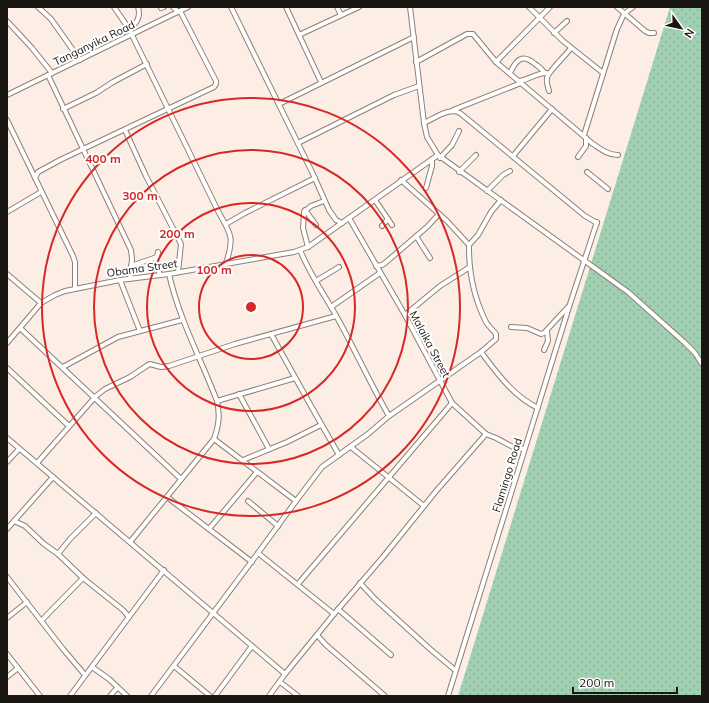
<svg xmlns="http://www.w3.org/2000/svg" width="709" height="703" font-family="Mulish,sans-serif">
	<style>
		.grass { fill: url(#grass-dots) }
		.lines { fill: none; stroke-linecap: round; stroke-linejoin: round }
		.minor-casing { stroke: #8c8077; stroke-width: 6 }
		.minor { stroke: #fff; stroke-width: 4 }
		.ring { fill: none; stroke: #d62828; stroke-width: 2 }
		.labels { text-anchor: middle; stroke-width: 4; stroke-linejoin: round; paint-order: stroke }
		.street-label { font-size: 11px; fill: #1a1612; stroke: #fff }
		.centre { fill: #d62828; stroke: #fff; stroke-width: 2 }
		.ring-label { font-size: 12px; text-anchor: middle; font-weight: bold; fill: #d62828; stroke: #fff; stroke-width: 4; stroke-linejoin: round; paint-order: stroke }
	</style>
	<defs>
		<pattern id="grass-dots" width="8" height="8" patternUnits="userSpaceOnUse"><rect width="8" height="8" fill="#a0d0b1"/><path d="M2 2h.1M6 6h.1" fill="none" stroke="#89b297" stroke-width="1.8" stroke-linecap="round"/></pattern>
	</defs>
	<rect width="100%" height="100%" fill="#fceee4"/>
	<!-- grass -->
	<polygon class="grass" points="670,7 702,7 702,696 458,696"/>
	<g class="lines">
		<!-- minor casing -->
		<g class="minor-casing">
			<g id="minor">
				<polyline points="38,7 51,19 80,60"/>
				<path d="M114,7L129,29L219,213C232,235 234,239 226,263"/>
				<polyline points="173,7 178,12"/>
				<polyline points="231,7 312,172 329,210 336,220 342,223"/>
				<polyline points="286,7 321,82"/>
				<polyline points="337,7 341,15"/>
				<polyline points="410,7 424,123 427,137 438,155 628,292 684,342 695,353 702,364"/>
				<polyline points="529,7 563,41 603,73"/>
				<polyline points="617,7 645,31 649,33 654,33"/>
				<polyline points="161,8 164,7"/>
				<polyline points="7,21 32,48 52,73"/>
				<path d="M129,29C137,23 141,17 138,7"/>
				<polyline points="554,33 567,21"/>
				<polyline points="299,35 359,7"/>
				<path d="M416,62L467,34H473L496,62L593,144C601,149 608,155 618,155"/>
				<polyline points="496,62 550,7"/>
				<path d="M510,73C516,60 522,53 535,64C539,67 542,68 544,73"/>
				<polyline points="48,75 131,250 132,259 130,279"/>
				<path d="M519,81C529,80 538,72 547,73"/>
				<path d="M549,91C548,87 546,82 547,78C547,73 567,54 571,48"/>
				<polyline points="7,95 188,7"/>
				<polyline points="279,104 414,37"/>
				<polyline points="63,109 96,93 113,82 147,64"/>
				<polyline points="453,110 521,83"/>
				<polyline points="7,120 73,256 75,262 75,288"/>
				<path d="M424,123C435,118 449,107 460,113L585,216L597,223"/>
				<polyline points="125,130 146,176 181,244 178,272"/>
				<polyline points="584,135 617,29 624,14 633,7"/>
				<polyline points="298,143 394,95 419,86"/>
				<polyline points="513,156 552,109"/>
				<polyline points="578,157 586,146 586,138"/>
				<polyline points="440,158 452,145 459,131"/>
				<polyline points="459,172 476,155"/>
				<polyline points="587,172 608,189"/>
				<polyline points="35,178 38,172 60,160 214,87 216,84 216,81 180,11"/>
				<polyline points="401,180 447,221 469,245"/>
				<polyline points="426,188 432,166 432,159"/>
				<polyline points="487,191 503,175 510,171"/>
				<polyline points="375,200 392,225"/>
				<polyline points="305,210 316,225"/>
				<polyline points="7,212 41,192"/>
				<polyline points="349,218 405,315 452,403 486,434 496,438 513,447 524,449"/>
				<polyline points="226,224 245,213 315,178"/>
				<polyline points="382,226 388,219"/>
				<polyline points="416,236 430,258"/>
				<polyline points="308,247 303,228 304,212 311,206 324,201"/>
				<path d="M300,250C310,275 326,297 339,321C356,352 371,385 389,416"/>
				<polyline points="158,252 156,262 160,275"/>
				<polyline points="131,266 157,257"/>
				<polyline points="376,266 382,265 385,263 427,227 439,214"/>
				<polyline points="7,274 41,303"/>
				<polyline points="120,280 140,331"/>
				<polyline points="316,281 339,267"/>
				<polyline points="331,307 380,273"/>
				<polyline points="405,315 440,286 470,267"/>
				<polyline points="511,327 527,328 541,334 544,333 568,307"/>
				<polyline points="20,328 181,479"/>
				<polyline points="271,334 311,406 339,455"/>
				<polyline points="7,343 41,303 55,295 65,291 120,280 169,274 294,252 308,247 438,155"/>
				<polyline points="544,350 548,341 547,331"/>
				<path d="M481,352C497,373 513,396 538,408"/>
				<polyline points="63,367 118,337 182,320"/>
				<polyline points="7,368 69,426"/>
				<polyline points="239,394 269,449"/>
				<polyline points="217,401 295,378"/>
				<polyline points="7,438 285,674"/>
				<polyline points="214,439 296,501"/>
				<polyline points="351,447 424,506"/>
				<polyline points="243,460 287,442 321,425"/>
				<polyline points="7,462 19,449"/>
				<polyline points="37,463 96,396 105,389 130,377 148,365 150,364 161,367 169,366 235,344 336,316"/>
				<polyline points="167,497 252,562"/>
				<polyline points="248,501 278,526"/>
				<polyline points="14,521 25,526 44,544 58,554 83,578 123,610 129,617"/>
				<polyline points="7,529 53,477"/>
				<polyline points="209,529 257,472"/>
				<path d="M130,542L214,439C219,425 220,415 217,401C201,359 179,319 169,274"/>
				<polyline points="258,553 334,614"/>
				<polyline points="58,554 70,539 96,513"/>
				<polyline points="7,577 63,649 85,675"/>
				<polyline points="360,583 376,600 430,649 455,670"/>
				<polyline points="298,584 452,403"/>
				<polyline points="338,609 391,655"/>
				<polyline points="7,618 27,602"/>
				<polyline points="42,620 83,578"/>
				<polyline points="317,635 326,645 385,696"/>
				<polyline points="7,654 40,696"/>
				<polyline points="174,666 210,696"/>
				<polyline points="92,667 109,679 127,696"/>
				<polyline points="7,677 18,668"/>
				<polyline points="280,682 298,696"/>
				<polyline points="70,696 164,570"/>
				<polyline points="110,696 117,688"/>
				<path d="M151,696L258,553L296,501L322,467L368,434L389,416L481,352L496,339V334C493,330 489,327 486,322C475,300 469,273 469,248V245L478,235L491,212L501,200"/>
				<polyline points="215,696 252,646"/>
				<polyline points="269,696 285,674 334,614 383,557 437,490 486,434"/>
				<polyline points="448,696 569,307 597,222"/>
			</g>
		</g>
		<!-- minor -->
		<use href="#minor" class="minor"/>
	</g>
	<!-- distance rings -->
	<g class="ring">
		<circle cx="251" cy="307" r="52"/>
		<circle cx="251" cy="307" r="104"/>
		<circle cx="251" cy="307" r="157"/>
		<circle cx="251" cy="307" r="209"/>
	</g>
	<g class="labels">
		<!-- street labels -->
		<g class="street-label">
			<text transform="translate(94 43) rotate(-26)" y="4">Tanganyika Road</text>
			<text transform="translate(142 268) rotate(-8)" y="4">Obama Street</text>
			<text transform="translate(430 344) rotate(62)" y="4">Malaika Street</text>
			<text transform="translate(507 475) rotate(-73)" y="4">Flamingo Road</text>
		</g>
	</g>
	<circle cx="251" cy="307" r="6" class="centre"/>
	<g class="ring-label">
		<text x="103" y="163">400 m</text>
		<text x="140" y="200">300 m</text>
		<text x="177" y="238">200 m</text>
		<text x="214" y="274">100 m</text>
	</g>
	<!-- border -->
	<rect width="709" height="703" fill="none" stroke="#1a1612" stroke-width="16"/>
	<!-- north arrow -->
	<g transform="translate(681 28) rotate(123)" stroke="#ffffff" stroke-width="3" paint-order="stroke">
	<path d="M0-3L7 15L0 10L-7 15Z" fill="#1a1612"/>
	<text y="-6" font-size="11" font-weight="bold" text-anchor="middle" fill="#1a1612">N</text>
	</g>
	<!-- scale -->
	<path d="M573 687v6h104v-6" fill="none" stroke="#1a1612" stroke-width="2"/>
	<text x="579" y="687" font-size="12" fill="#1a1612" stroke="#ffffff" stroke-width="3" paint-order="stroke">200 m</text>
</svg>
